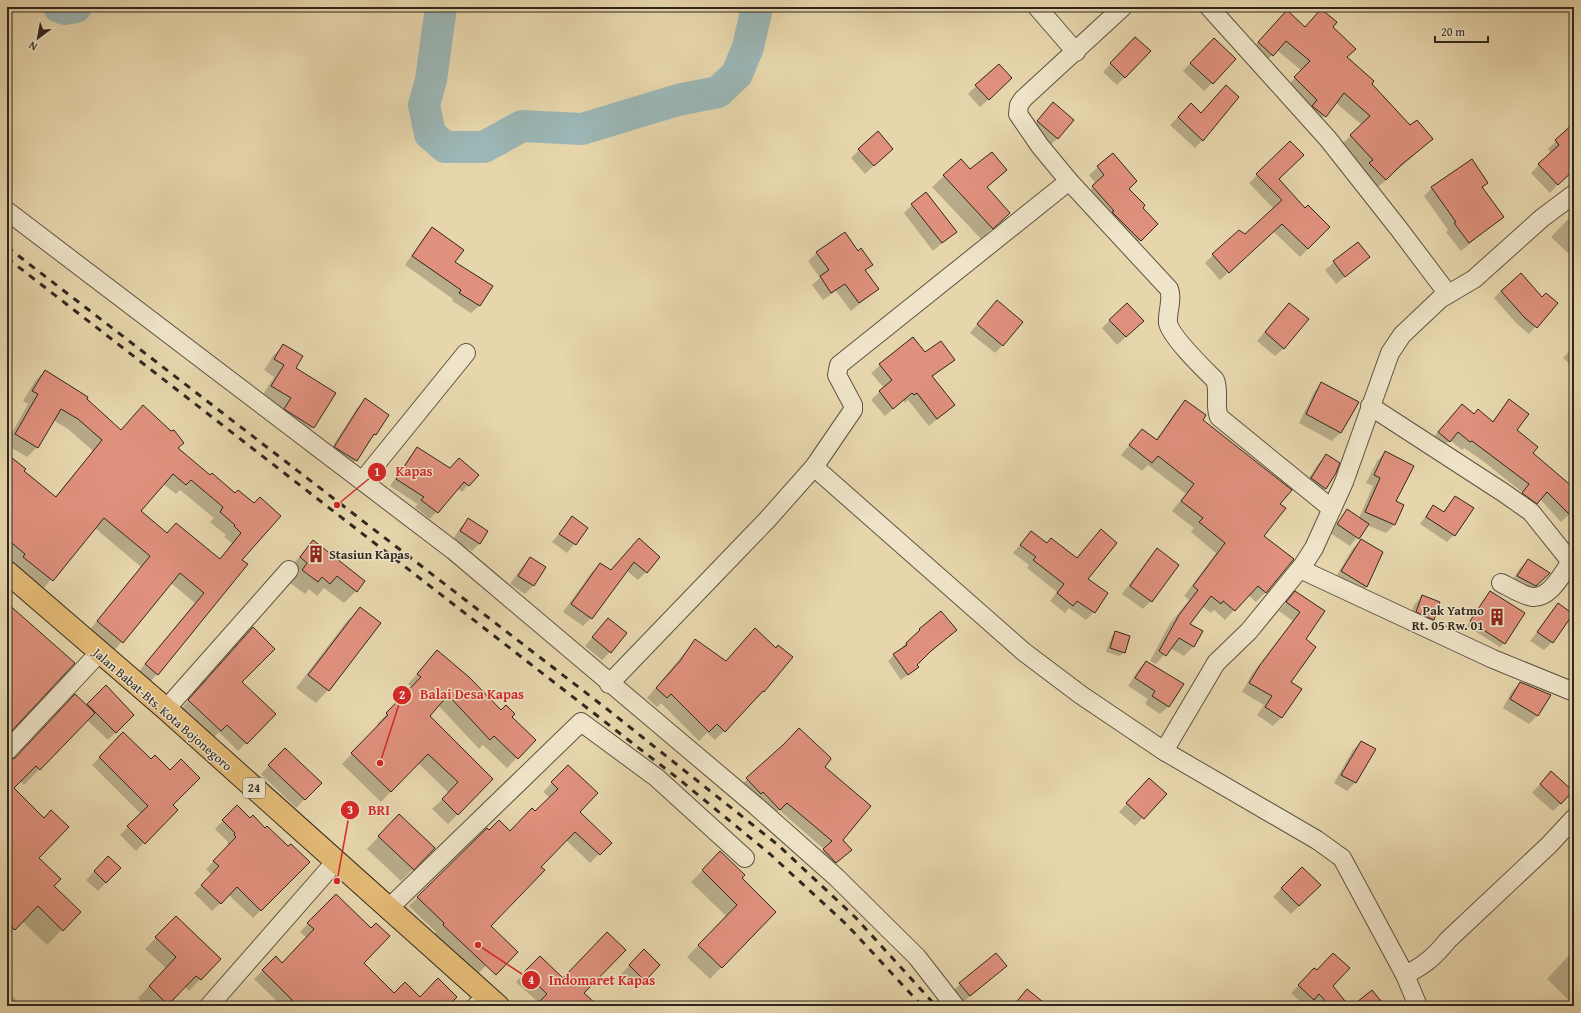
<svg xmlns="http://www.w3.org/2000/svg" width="1581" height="1013" font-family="'Gentium Book Plus',serif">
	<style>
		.shadow { fill: #0003; fill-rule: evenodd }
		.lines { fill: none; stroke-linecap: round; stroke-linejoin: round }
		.river { stroke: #9bb6b5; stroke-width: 32 }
		.building { fill: #e0917d; stroke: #2f271e; fill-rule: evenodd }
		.minor-casing { stroke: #5d5342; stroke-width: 20 }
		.highway-casing { stroke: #2f271e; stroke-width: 24 }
		.minor { stroke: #efe4c9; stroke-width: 18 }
		.highway { stroke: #e4bb76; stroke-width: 22 }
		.rail { stroke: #2f271e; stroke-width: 3; stroke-dasharray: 7 7; stroke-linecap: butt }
		.labels { text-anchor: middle; stroke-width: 3; stroke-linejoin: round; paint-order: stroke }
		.shield { fill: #efe4c9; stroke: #696051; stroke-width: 1 }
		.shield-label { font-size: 12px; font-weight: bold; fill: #2f271e }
		.poi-label { font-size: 13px; font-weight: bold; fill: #2f271e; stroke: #efe4c9; text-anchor: start }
		.street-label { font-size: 13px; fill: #2f271e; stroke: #efe4c9 }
		.leader { fill: none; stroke: #d62828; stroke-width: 1.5 }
		.callout-dot { fill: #d62828; stroke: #efe4c9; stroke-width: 1.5 }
		.mark-label { font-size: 12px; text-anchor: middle; font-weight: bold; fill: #fff }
		.callout-label { font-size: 14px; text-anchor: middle; font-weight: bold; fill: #d62828; stroke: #efe4c9; stroke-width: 3; stroke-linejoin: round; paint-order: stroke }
	</style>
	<rect width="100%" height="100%" fill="#e7d6ac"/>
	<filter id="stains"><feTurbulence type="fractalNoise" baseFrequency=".005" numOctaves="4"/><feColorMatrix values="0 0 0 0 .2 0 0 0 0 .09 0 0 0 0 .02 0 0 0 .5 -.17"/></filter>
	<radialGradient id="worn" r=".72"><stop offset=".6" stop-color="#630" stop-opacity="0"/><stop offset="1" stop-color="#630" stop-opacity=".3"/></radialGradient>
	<!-- shadow -->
	<g class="shadow">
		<polygon points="1321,10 1332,27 1346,58 1371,84 1422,148 1377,188 1361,173 1365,169 1342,144 1362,125 1335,102 1316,125 1286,87 1302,71 1277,50 1263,64 1250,51 1278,20 1305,27"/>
		<polygon points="1127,46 1125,77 1117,85 1103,72"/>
		<polygon points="1206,47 1212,83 1204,91 1183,71"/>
		<polygon points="976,86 1003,86 980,107 968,94"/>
		<polygon points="1053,103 1058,138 1049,146 1030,130"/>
		<polygon points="1191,104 1201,114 1203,140 1195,148 1170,125"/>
		<polygon points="1574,124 1574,167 1550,193 1531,173 1551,153 1548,149"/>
		<polygon points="1290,143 1278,179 1305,209 1329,227 1300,257 1273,231 1220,280 1205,263 1213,255 1245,235 1274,209 1249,183"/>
		<polygon points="859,150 883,157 865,174 851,158"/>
		<polygon points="1113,154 1128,189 1141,208 1157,224 1132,248 1085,195 1096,184 1089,175"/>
		<polygon points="1006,170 986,188 997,224 981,239 932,187 944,176 970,171"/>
		<polygon points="1487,183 1481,188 1503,216 1461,251 1446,232 1448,230 1424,196 1432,188"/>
		<polygon points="912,205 955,232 933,251 904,213"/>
		<polygon points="1574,213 1574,259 1551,237"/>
		<polygon points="432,229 480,305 471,313 452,301 453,299 405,265 424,237"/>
		<polygon points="1357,243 1369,257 1336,284 1325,270"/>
		<polygon points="857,252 871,264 864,271 877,289 851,311 836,291 823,300 812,285 820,278 808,261 817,253"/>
		<polygon points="1501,291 1542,298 1556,303 1529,334 1518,325 1494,298"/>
		<polygon points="989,310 1003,345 995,353 970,333"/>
		<polygon points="1281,312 1284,348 1275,356 1257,341"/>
		<polygon points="1110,320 1134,329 1117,345 1102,328"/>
		<polygon points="912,338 925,354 954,360 932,377 954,405 929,426 908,400 905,403 903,400 885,416 871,400 884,388 871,373"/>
		<polygon points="284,345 295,368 313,427 302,438 261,397 274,377 264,370 273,356"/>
		<polygon points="1574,346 1574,368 1563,358"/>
		<path d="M45,371L86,399L121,430L143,407L177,448L210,476L254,504L241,560L246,564L148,685L136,675L195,603L171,583L113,652L88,632L141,567L95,528L42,590L14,567L16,565L7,557V462L23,471L55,497L93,451L68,429L53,420L37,447L27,457L7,445V442L28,404L23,401L35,381ZM163,484L176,494L180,490L214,518L210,522L226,535L224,537L232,543L219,560L176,524L166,533L140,512Z"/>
		<polygon points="1322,383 1357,402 1340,433 1332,441 1299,423 1314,392"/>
		<polygon points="365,400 388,415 356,460 348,468 327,455 357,408"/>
		<polygon points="1185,401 1279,504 1263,536 1266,592 1256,602 1248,595 1225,620 1214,610 1211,613 1202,606 1188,624 1194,646 1184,656 1170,648 1156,664 1150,661 1169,625 1189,600 1184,596 1216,553 1191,532 1194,528 1172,511 1186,494 1148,465 1142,471 1121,455 1142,430 1156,440 1176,411"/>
		<polygon points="1509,401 1515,430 1531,453 1568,485 1574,479 1574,510 1561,522 1540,499 1529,511 1515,501 1522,492 1483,461 1464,448 1462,450 1450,440 1441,449 1431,440 1454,413 1474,415 1492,422"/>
		<polygon points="417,448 449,469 477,475 462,492 457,488 430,519 415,507 418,504 390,486 411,455"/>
		<polygon points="1385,453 1394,502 1402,505 1394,525 1386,533 1367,525 1350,546 1330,533 1347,510 1359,518 1373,486 1366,483 1377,461"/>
		<polygon points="1326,455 1335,472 1325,489 1317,497 1303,487 1318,464"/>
		<polygon points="1455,497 1454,535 1447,542 1420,524 1433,506 1443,512"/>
		<polygon points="572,518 587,528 567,553 552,542"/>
		<polygon points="468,520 480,543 472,551 453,539 460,528"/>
		<polygon points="1101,531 1086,579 1107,593 1094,612 1086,620 1069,608 1065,613 1050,601 1057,592 1027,568 1029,565 1013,553 1031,532 1047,544 1076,559"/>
		<polygon points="1362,540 1382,553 1366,587 1358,595 1334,580 1353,548"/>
		<polygon points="313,541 356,591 344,603 324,588 317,596 309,589 305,594 290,583 295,576 288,570"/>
		<polygon points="630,548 646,572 638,580 626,570 591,618 583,626 563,612 592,572 600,564 610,571"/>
		<polygon points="1157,550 1151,601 1143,609 1122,594 1149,558"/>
		<polygon points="530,558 545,568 533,586 525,594 510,584 522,567"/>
		<polygon points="1528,560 1549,573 1534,590 1510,584 1520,568"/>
		<polygon points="1490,592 1504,643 1500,647 1467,626"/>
		<polygon points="1295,593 1323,612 1304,640 1290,682 1301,689 1281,718 1273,726 1257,715 1264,705 1242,692 1252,674 1293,621 1279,611"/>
		<polygon points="1422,596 1433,619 1425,627 1409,620 1414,605"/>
		<polygon points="1558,605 1552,642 1544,650 1530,641"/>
		<polygon points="360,609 328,690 316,703 296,688 347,621"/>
		<polygon points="941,612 923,657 916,665 917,667 901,680 888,661 920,629"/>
		<polygon points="608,619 610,652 602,660 585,646"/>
		<polygon points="253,628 241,682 274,714 238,751 219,732 212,739 181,709"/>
		<polygon points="1116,632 1124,652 1120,656 1106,652 1112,636"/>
		<polygon points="746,639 776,649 792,657 763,692 715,740 707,733 699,741 661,703 657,707 647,698 695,640 725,662"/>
		<polygon points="437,652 534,740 507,768 483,745 479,749 438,705 428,716 492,779 448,824 432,809 449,793 418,763 381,802 342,764 379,726 377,724 412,687 408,684"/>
		<polygon points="1146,662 1169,706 1160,714 1145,704 1148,699 1128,686 1138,670"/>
		<polygon points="1521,683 1538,715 1529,724 1503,708 1512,691"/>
		<polygon points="106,686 133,715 108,740 87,720 24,785 20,781 13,788 37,858 52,886 79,912 47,945 22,921 7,937 7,762 14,760 86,706"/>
		<polygon points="123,734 176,810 136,851 120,835 141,814 92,765"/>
		<polygon points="1361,742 1374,750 1355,783 1347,791 1334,783 1353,750"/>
		<polygon points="285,749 320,783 296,808 261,774"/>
		<polygon points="781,749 823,767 841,840 850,850 828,870 816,858 824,849 779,810 771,817 739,787"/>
		<polygon points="568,766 579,812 610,843 590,863 566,840 540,867 490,926 508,943 477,975 435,934 436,932 409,906 487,829 489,831 510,832 535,813 550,798 543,792"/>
		<polygon points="1543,781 1561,803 1553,811 1532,793"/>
		<polygon points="1141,788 1165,794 1135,826 1119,812"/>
		<polygon points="237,806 250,820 265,829 309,862 253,918 229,895 212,911 194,893 212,875 206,869 229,846 227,843 228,842 215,829"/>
		<polygon points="399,815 434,848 401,881 367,849"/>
		<polygon points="720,853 740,878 775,912 710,979 687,957 726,916 691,882"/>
		<polygon points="108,857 120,868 98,891 86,880"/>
		<polygon points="1302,868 1320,885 1291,914 1273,897"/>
		<polygon points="336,895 363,963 394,994 420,998 447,1006 282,1006 254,979 276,957 282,964 307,938 300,932"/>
		<polygon points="176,917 200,979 189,991 185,986 166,1006 146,1006 138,998 166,968 145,949"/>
		<polygon points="1574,950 1574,1005 1547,979"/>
		<polygon points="644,951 659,965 637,988 621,974"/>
		<polygon points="996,955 1005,966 961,1004 951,992"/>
		<polygon points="540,957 563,979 583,993 597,1006 536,1006 539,1003 516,982"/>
		<polygon points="1314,969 1331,986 1348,1006 1316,1006 1311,1000 1305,1006 1291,993"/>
		<polygon points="7,992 23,1006 7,1006"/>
		<polygon points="37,1001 43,1006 32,1006"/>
	</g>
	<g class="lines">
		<!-- river -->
		<g class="river">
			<polyline points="59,7 65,9 76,7"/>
			<polyline points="441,7 431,80 424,105 430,134 445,147 484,147 522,126 582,129 678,100 718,92 737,74 748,47 756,12 755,7"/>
		</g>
	</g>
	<!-- building -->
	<g class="building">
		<polygon points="1321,9 1337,22 1333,27 1356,49 1347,57 1374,81 1372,84 1410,125 1417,120 1433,139 1401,165 1386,180 1369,163 1373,160 1350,135 1370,116 1344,93 1326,117 1312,106 1317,100 1294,77 1310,61 1286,41 1273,56 1258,42 1287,10 1305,27"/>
		<polygon points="1135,37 1151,51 1125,78 1110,63"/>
		<polygon points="1214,38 1236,59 1213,84 1190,63"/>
		<polygon points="999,64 1012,78 989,100 975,85"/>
		<polygon points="1226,85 1239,97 1203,141 1178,117 1191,103 1201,113"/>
		<polygon points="1053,102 1074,120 1058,139 1037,121"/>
		<polygon points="1574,123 1574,170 1558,185 1538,164 1559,145 1555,140"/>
		<polygon points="878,131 893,149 874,166 858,149"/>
		<polygon points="1290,141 1304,155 1279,179 1305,208 1308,205 1330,227 1308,249 1282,224 1229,273 1212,254 1239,230 1245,234 1282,200 1256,174"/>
		<polygon points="992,152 1007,170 987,187 1010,213 993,229 943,175 961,159 970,169"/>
		<polygon points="1113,153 1137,181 1129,189 1145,205 1143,208 1158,224 1141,241 1112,212 1114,211 1092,186 1104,175 1097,166"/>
		<polygon points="1472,159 1488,183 1482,187 1504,217 1469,243 1454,223 1456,222 1431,187"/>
		<polygon points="926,192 957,232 942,243 911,204"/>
		<polygon points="432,227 464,250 455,262 493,286 480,306 459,293 461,290 412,256"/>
		<polygon points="845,232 858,251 861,248 873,265 865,270 879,289 859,303 845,284 831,293 820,276 829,270 816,252"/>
		<polygon points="1358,242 1370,257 1345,277 1333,261"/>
		<polygon points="1521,273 1542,297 1546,293 1558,303 1537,328 1525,318 1501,291"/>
		<polygon points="997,300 1023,322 1003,346 977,324"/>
		<polygon points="1127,303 1144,321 1126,337 1109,320"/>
		<polygon points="1289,303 1309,319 1284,349 1265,332"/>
		<polygon points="913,337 925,352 941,341 955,360 932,376 955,405 937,419 917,393 914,395 912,393 893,409 879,391 892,380 879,364"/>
		<polygon points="283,344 303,356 296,368 336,393 314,428 284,409 291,398 271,386 284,365 274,359"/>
		<path d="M45,370L88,397L87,399L121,430L143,405L171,431L174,430L184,443L178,448L210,475L212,473L235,493L238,490L254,503L260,497L281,516L242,560L248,564L158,675L145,664L204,593L180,573L123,643L97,621L150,556L104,518L53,581L23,557L25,554L7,539V454L26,469L24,471L56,497L102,440L78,419L61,409L38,448L15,434L38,394L32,391ZM173,474L186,485L191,480L223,507L220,512L235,525L234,526L241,533L220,559L176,523L167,533L141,511Z"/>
		<polygon points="1321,382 1359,402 1341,433 1306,414"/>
		<polygon points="365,398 389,415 376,435 374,434 357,461 334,447"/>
		<polygon points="1509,399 1529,414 1517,430 1538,447 1533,453 1574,488 1574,519 1547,492 1537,504 1522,493 1529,484 1472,441 1470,442 1458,432 1450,442 1438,432 1462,404 1474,414 1478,409 1493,422"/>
		<polygon points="1185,400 1206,415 1203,420 1292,490 1280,504 1286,508 1264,536 1294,559 1266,593 1258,586 1235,611 1223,601 1221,604 1211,596 1190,624 1203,631 1194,647 1179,638 1166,656 1159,651 1179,615 1198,590 1193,586 1225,543 1199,522 1203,518 1181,501 1194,484 1158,456 1152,463 1129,445 1142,429 1157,440"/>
		<polygon points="417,447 450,468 459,458 479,475 469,486 464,482 438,513 421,500 424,497 396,479"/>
		<polygon points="1385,451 1414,466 1396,501 1404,505 1395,525 1365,512 1380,478 1374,475"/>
		<polygon points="1326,454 1340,463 1336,473 1326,489 1311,478"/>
		<polygon points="1455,496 1474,508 1455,536 1426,517 1433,505 1444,512"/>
		<polygon points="1347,509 1369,524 1359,539 1337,524"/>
		<polygon points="572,516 588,528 576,545 559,534"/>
		<polygon points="468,518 488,531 480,544 460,531"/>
		<polygon points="1101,529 1117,543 1088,579 1108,593 1095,613 1077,601 1073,606 1057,593 1064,584 1033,560 1036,557 1020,545 1031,531 1047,543 1051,538 1077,558"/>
		<polygon points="639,538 660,557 647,573 634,562 592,619 571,604 600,563 611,570"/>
		<polygon points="1361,539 1383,552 1367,587 1341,571"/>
		<polygon points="313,540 365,581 357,592 337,576 330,584 322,577 318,582 302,570 307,563 300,557"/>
		<polygon points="1157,548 1179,565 1152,602 1130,586"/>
		<polygon points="530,557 546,567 534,586 518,576"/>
		<polygon points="1528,559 1550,573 1536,586 1517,576"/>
		<polygon points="1295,591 1325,611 1306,639 1316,647 1291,682 1302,689 1282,718 1265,707 1272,696 1249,683 1260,665 1300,612 1286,602"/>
		<polygon points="1490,591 1525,613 1505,644 1470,621"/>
		<polygon points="1422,595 1440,602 1434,620 1416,612"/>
		<polygon points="7,603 75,663 7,736"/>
		<polygon points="1558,603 1573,614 1553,643 1537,632"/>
		<polygon points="360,607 381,623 329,691 308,675"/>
		<polygon points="941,611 957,630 931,651 917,665 919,667 908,675 893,654 907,645 906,643 920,630 919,629"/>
		<polygon points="608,618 627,633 611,653 592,637"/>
		<polygon points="253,627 275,649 242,682 276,714 247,744 227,725 221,731 188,700"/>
		<polygon points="755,628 776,648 778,645 793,657 764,692 763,691 725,732 717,724 709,732 671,694 667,698 656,688 680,661 695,639 726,661"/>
		<polygon points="1115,631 1130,636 1125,653 1110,648"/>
		<polygon points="437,650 469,677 501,710 506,705 515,714 512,717 536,740 518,759 494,736 490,740 448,695 430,716 493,779 458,815 442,799 458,782 428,754 391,792 351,753 388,715 386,713 421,677 417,674"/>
		<polygon points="1146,661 1184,684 1169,707 1152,696 1155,691 1135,678"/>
		<polygon points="1520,682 1551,695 1538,716 1510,699"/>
		<polygon points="106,685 134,715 116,733 87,704"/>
		<polygon points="75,694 95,713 40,770 36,766 14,788 44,818 51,810 69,827 39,858 61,879 54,886 81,912 63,931 38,906 15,930 7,922 7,761 15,758"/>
		<polygon points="799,728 830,757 831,759 825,767 871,806 843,840 852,850 836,863 823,849 832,841 787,803 780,810 763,792 761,794 746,778 784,744"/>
		<polygon points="123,732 151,759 155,755 170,770 181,759 200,778 173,805 178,810 145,844 127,826 148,806 99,757"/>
		<polygon points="1361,741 1376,749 1356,783 1341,775"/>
		<polygon points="285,748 322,783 305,800 268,765"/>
		<polygon points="568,765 598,793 580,812 612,843 600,855 575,832 541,867 545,870 491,926 518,952 496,975 443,925 444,923 417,897 487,828 489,830 499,820 510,831 532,808 535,811 558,789 551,782"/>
		<polygon points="1551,771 1573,791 1561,804 1540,784"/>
		<polygon points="1149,778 1167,794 1144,819 1126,803"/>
		<polygon points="237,805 250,818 253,815 265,828 267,826 288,846 291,844 310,862 261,911 237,887 221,904 201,885 219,866 213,861 236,837 234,835 235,833 222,820"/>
		<polygon points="399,814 435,848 414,870 378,836"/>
		<polygon points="720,851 745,875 742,878 776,912 722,968 698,945 737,905 702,870"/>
		<polygon points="108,856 121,868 106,883 94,871"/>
		<polygon points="1302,867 1321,885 1299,906 1281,888"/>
		<polygon points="336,894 371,928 376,923 390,936 364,963 394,993 405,982 420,997 438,978 457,997 448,1006 298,1006 262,970 276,956 282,963 314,929 307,923"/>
		<polygon points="176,916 221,959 201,980 196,976 168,1005 149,986 176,957 155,937"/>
		<polygon points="607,932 626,950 584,993 598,1006 535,1006 547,994 524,972 540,956 563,978"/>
		<polygon points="644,949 660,965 645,981 629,965"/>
		<polygon points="996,953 1007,966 970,996 959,983"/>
		<polygon points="1333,953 1350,968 1333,986 1349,1006 1330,1006 1319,994 1314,1000 1298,985 1314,968 1317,970"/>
		<polygon points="1027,989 1048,1006 1013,1006"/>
		<polygon points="1372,990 1385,1006 1352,1006"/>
	</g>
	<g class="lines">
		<!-- minor casing -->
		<g class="minor-casing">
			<g id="minor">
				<polyline points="1037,7 1076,52"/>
				<path d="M1123,7L1023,99L1019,105L1018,114L1040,146L1069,181L1169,289C1173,299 1167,312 1168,323C1171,337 1204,369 1215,380C1220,392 1214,405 1219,417L1332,509"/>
				<polyline points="1209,7 1328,139 1399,229 1448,294"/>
				<polyline points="7,211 453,550 756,806 836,877 917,957 955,1006"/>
				<polyline points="1370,406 1504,493 1531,512 1571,562"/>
				<polyline points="814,467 1024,652 1081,695 1164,751 1317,840 1342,858 1405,975 1418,1006"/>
				<polyline points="363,480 466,353"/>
				<polyline points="1300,569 1493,659 1574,692"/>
				<path d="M1501,583C1510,587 1523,596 1533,597C1550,598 1562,574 1571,562L1574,567"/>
				<polyline points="609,684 767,520 814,467 853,410 853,405 837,375 839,365 1069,181"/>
				<polyline points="166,709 289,570"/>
				<polyline points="7,751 99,653"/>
				<polyline points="1164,751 1216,663 1249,631 1303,565 1314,548 1344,482 1390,353 1402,335 1440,299 1474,279 1542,218 1574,194"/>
				<polyline points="389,908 581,722 657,778 745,858"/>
				<path d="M1405,975C1425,965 1434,957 1448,940L1549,845L1574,818"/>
				<polyline points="209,1006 336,861"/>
				<polyline points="476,1006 486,996"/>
			</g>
		</g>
		<!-- highway casing -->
		<g class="highway-casing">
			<polyline id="highway" points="7,572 166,709 498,1006"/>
		</g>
		<!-- minor -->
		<use href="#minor" class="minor"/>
		<!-- highway -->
		<use href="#highway" class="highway"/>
		<!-- rail -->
		<g class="rail">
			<polyline points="7,247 607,709 778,845 855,917 936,1006"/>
			<polyline points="7,258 680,780 770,854 848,926 922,1006"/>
		</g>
	</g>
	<!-- icons -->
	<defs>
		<g id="building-bare" transform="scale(1.38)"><path d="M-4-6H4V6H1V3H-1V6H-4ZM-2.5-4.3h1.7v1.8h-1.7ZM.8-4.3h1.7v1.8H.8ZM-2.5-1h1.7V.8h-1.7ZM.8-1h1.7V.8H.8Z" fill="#8f2418" stroke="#efe4c9" stroke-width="2.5" paint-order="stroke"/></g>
	</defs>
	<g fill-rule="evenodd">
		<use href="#building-bare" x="316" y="554"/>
		<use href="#building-bare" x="1497" y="617"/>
	</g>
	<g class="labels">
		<!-- shield labels -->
		<rect class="shield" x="243" y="778" width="22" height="20" rx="3"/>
		<g class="shield-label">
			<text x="254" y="792">24</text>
		</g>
		<!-- poi labels -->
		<g class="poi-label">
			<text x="329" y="559">Stasiun Kapas</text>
			<text x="1484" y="615" text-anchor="end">Pak Yatmo<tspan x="1484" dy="15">Rt. 05 Rw. 01</tspan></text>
		</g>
		<!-- street labels -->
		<g class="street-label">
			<text transform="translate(163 709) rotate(41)" y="5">Jalan Babat-Bts. Kota Bojonegoro</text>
		</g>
	</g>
	<!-- callouts -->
	<path class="leader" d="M337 505L377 472M380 763L402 695M337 881L350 810M478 945L531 980"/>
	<g class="callout-dot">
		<circle cx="337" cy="505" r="4"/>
		<circle cx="380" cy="763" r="4"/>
		<circle cx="337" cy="881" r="4"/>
		<circle cx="478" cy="945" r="4"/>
		<circle cx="377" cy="472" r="10"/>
		<circle cx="402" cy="695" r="10"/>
		<circle cx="350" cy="810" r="10"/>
		<circle cx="531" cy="980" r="10"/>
	</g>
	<g class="mark-label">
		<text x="377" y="476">1</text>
		<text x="402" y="699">2</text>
		<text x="350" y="814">3</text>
		<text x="531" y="984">4</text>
	</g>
	<g class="callout-label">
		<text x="414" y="476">Kapas</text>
		<text x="472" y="699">Balai Desa Kapas</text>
		<text x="379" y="815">BRI</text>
		<text x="602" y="985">Indomaret Kapas</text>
	</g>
	<!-- margin -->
	<rect width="1581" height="1013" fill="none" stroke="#e7d6ac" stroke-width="24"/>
	<rect x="8" y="8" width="1565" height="997" fill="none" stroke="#2f271e" stroke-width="2"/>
	<rect x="12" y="12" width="1557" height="989" fill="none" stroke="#2f271e"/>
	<!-- north arrow -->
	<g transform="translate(38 38) rotate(212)" stroke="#efe4c9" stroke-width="3" paint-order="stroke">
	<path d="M0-3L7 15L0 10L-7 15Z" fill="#2f271e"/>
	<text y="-6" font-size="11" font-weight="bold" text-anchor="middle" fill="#2f271e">N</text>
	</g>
	<!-- scale -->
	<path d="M1435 36v6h53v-6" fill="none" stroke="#2f271e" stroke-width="2"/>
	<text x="1441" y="36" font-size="12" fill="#2f271e" stroke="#efe4c9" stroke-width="3" paint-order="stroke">20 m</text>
	<rect width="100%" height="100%" filter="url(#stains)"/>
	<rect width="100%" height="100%" fill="url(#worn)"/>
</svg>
